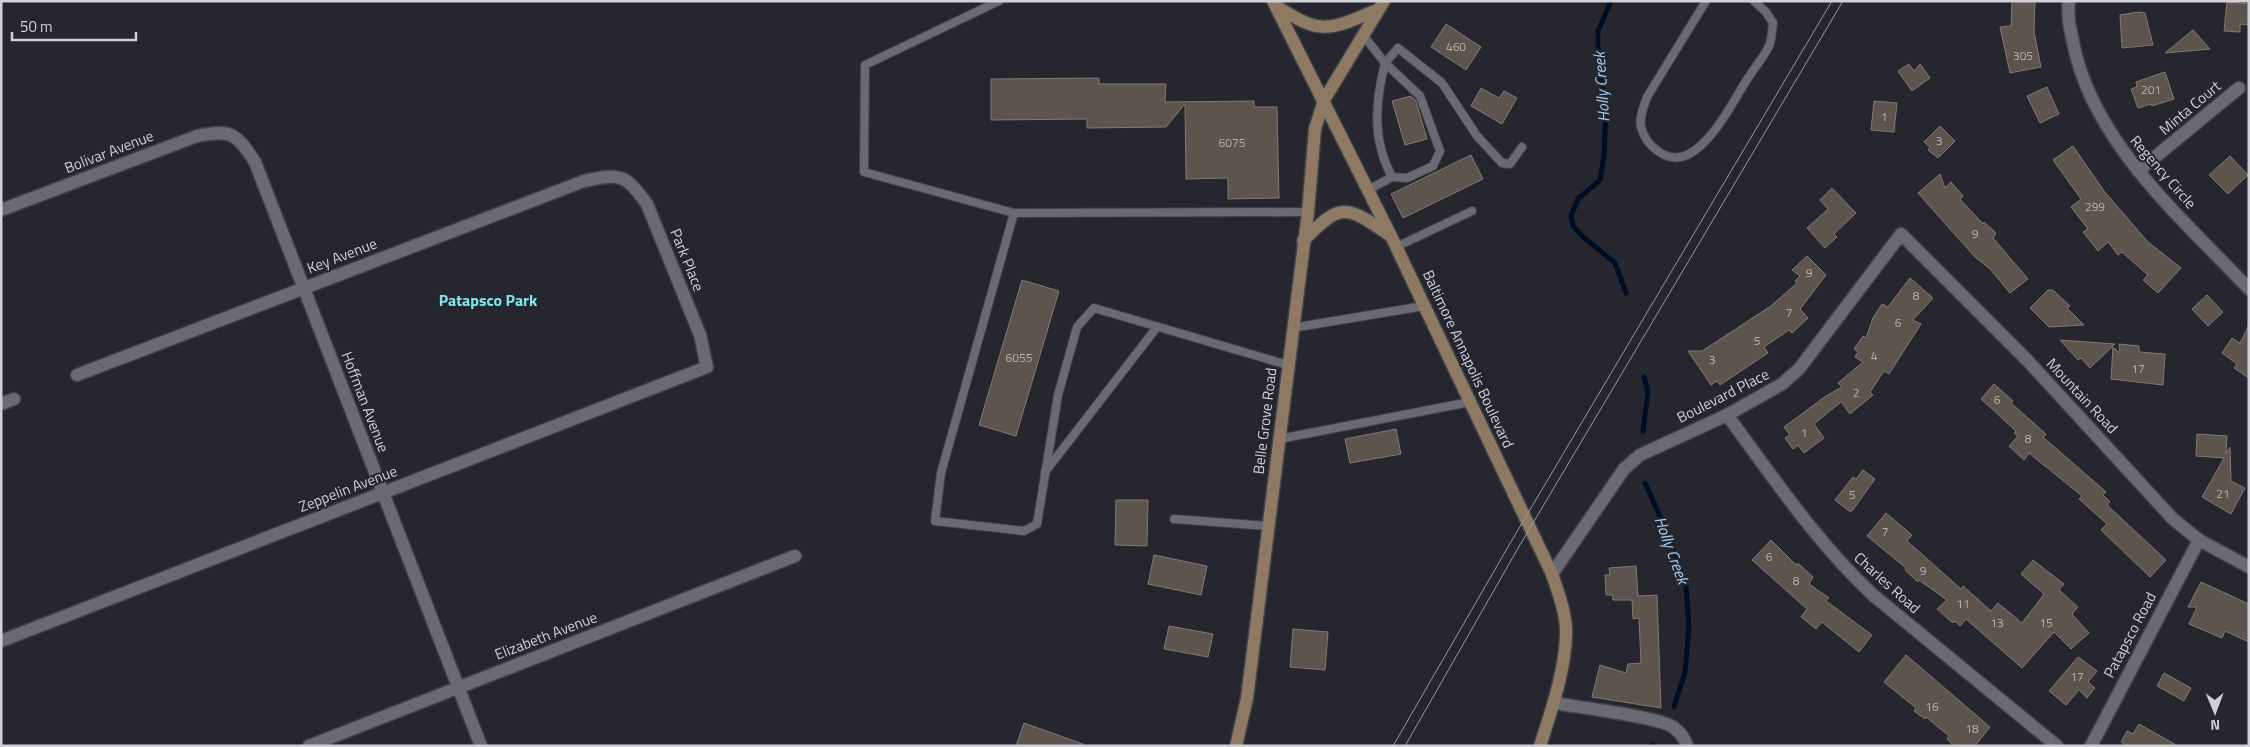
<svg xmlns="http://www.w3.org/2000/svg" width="2250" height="747" font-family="'Titillium Web',sans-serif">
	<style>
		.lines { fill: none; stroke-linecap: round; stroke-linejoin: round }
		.stream { stroke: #000e23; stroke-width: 5 }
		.building { fill: #5c554d; stroke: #817a71 }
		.service-casing { stroke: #414149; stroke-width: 10 }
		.minor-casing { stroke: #414149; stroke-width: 15 }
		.secondary-casing { stroke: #414149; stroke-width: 15 }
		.service { stroke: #696a74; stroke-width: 8 }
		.minor { stroke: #696a74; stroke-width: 12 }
		.secondary { stroke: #8e7a63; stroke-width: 12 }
		.tram { stroke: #98999f; stroke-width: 1 }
		.labels { text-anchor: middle; stroke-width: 4; stroke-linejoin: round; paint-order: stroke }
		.number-label { font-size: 12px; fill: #b3b2b4 }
		.street-label { font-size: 15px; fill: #d0d1d6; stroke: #26262f }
		.water-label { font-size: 16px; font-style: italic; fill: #a0cbf3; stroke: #26262f }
		.neighbourhood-label { font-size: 16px; font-weight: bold; fill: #7be7e8; stroke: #26262f }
	</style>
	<rect width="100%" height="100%" fill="#26262f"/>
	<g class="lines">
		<!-- stream -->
		<g class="stream">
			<polyline points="1611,1 1598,31 1598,61 1606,111 1604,155 1600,180 1578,199 1571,216 1573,226 1583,237 1615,263 1626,293"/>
			<polyline points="1643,431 1648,392 1644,377"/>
			<polyline points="1645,483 1664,525 1686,586 1689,626 1685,672 1674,707"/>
			<polyline points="1653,746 1653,745"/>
		</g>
	</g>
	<!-- building -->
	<g class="building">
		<polygon points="2012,1 2035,1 2034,32 2041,67 2010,73 2000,27 2011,26"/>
		<polygon points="2227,2 2249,4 2249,25 2240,24 2240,32 2224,31"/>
		<polygon points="2139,12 2145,13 2153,45 2122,48 2120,15"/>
		<polygon points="1446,24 1481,47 1466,70 1431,47"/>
		<polygon points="2193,30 2210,49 2165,53 2182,39"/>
		<polygon points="1909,64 1914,71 1920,64 1930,78 1912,91 1898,71"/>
		<polygon points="2165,72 2174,99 2152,106 2151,104 2138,108 2131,89 2137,87 2136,82"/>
		<polygon points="1099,78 1099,84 1166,84 1165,102 1254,101 1254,107 1277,107 1279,198 1228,199 1228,178 1186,179 1185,104 1166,127 1087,128 1087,119 991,120 991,79"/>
		<polygon points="2047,87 2059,114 2040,123 2027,96"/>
		<polygon points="1481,88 1499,98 1504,91 1517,98 1502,124 1471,106"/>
		<polygon points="1411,96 1416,101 1427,139 1405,145 1392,101"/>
		<polygon points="1874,101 1897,103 1894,132 1871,130"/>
		<polygon points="1940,126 1955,141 1938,158 1928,150 1930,147 1924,142"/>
		<polygon points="2073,146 2104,191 2148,242 2181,268 2158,293 2143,280 2148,275 2122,252 2118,255 2108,242 2098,251 2083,232 2088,229 2071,207 2081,199 2053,160"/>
		<polygon points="1471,155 1483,179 1403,218 1391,194"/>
		<polygon points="2230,156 2248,175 2228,194 2209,175"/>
		<polygon points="1940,174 1945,188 1951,182 1963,196 1960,199 1983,224 1984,222 1996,233 1993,238 2028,279 2010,293 1990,269 1974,256 1918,193"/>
		<polygon points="1832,188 1856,213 1834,234 1837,237 1825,248 1807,228 1828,209 1820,200"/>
		<polygon points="1807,256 1826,275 1800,309 1808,318 1792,333 1789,330 1764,347 1768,353 1720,385 1717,381 1711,385 1688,351 1702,351 1771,306 1797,283 1795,281 1800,276 1792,270"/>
		<polygon points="1910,278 1933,298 1913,320 1921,324 1889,374 1884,371 1870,392 1873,395 1850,414 1841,402 1814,424 1824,438 1804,453 1798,445 1793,449 1785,438 1790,435 1784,427 1826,396 1842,387 1838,383 1863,362 1855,357 1858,352 1854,349 1863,336 1866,338 1873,318 1882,304 1888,307"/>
		<polygon points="1022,280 1059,291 1016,436 979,425"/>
		<polygon points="2048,290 2053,290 2070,306 2067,308 2084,325 2049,327 2030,308"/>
		<polygon points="2207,295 2223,312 2208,326 2192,309"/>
		<polygon points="2249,325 2249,378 2234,368 2237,364 2222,353 2232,338 2240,343"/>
		<polygon points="2060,340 2115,344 2090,368 2081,358 2078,360"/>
		<polygon points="2119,344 2139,346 2139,352 2165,354 2163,385 2111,379 2113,347 2120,353"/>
		<polygon points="1994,384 2013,401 2011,403 2046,434 2043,437 2106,492 2103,495 2110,502 2107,505 2166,560 2150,577 2101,530 2107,524 2079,499 2082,496 2029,453 2024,460 2009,446 2018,436 2014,433 2016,431 1981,399"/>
		<polygon points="1396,429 1401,454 1350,463 1345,439"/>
		<polygon points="2197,434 2227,436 2226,454 2230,447 2231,481 2245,488 2231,514 2202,497 2224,458 2196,456"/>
		<polygon points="1863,470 1875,479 1852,511 1849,511 1835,500 1853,477 1856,479"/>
		<polygon points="1116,500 1148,500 1147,546 1115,545"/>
		<polygon points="1886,513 1912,535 1907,541 1961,589 1963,586 1991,611 1998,603 2022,623 2044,594 2021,574 2033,560 2064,584 2059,590 2078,607 2072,614 2089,633 2071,649 2054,632 2022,668 1966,619 1960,626 1955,621 1953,623 1937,609 1947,600 1919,580 1918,582 1905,570 1906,568 1867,536"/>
		<polygon points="1771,540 1795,564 1799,564 1813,577 1809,584 1829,598 1826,601 1872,635 1859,652 1822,622 1816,629 1801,617 1807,609 1752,560"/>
		<polygon points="1154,555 1207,566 1201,595 1148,584"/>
		<polygon points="1636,566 1638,596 1657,595 1661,708 1592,697 1600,665 1626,673 1628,664 1641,663 1639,618 1633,619 1632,600 1613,600 1612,595 1606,595 1605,575 1610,575 1609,568"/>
		<polygon points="2201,582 2249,604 2249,642 2225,631 2222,638 2189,624 2197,607 2188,607"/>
		<polygon points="1169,626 1213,634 1208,657 1164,649"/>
		<polygon points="1293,629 1328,632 1325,670 1290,667"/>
		<polygon points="1906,655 1990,727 1975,746 1954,746 1947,739 1949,736 1926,717 1925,719 1914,711 1916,708 1884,682"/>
		<polygon points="2078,657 2097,671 2088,682 2095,688 2087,698 2079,690 2066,705 2049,691"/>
		<polygon points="2164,673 2191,688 2184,701 2157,686"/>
		<polygon points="1024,723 1083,744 1083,746 1016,746"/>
		<polygon points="2139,724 2178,746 2126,746 2121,742 2127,731 2133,734"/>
	</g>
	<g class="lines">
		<!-- service casing -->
		<g class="service-casing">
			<g id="service">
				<polyline points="999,1 865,65 864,172 1014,213 1308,212"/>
				<path d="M1706,1L1647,97C1644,106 1639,117 1641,127C1646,146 1667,164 1687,155C1713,143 1733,101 1748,78C1755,67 1764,57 1769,46C1772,39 1772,30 1773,23L1766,12L1754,1"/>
				<path d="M1363,35L1385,63C1375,103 1372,140 1392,177L1407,178L1433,166L1440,151L1420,96L1385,63L1398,48L1442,83L1477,136L1502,163L1510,164L1522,147"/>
				<polyline points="1368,190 1392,177"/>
				<polyline points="1014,213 941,473 935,521 1024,531 1037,524 1058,395 1077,327 1094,308 1288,365"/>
				<polyline points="1396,247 1472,211"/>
				<polyline points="1292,328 1424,306"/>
				<polyline points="1279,439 1470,402"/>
				<polyline points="1045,472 1157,327"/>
				<polyline points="1174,519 1268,526"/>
			</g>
		</g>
		<!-- minor casing -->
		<g class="minor-casing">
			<g id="minor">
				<path d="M2069,1C2067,16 2070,28 2073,42C2092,142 2182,218 2249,289"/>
				<polyline points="2138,171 2239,88"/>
				<path d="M1,210L197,136C231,129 236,133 255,162L481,746"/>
				<polyline points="1,404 14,399"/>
				<path d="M1727,415C1773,477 1816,542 1873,595L2057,746"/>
				<polyline points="1552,574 1624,469 1640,455 1727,415 1782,384 1799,369 1901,234 2028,361 2173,519 2199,540 2249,567"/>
				<path d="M1,641L707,367L700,335L647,204C625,174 621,173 584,181L77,375"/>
				<path d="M1554,703C1577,707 1659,717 1673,727C1680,732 1685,739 1687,746"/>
				<polyline points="309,746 795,556"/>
				<polyline points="2091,746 2199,540"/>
			</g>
		</g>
		<!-- secondary casing -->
		<g class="secondary-casing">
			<g id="secondary">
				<path d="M1273,1L1391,236L1552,574C1558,592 1565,610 1566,629C1567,665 1551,712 1540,746"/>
				<path d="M1276,6C1322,36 1329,30 1377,10"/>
				<path d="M1303,241C1340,203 1345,204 1388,234"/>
				<polyline points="1236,746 1247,698 1308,212 1315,129 1324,100 1384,1"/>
			</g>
		</g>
		<!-- service -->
		<use href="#service" class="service"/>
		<!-- minor -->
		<use href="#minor" class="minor"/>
		<!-- secondary -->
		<use href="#secondary" class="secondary"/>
		<!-- tram -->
		<g class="tram">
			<polyline points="1393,746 1512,540 1832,1"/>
			<polyline points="1405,746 1517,550 1843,1"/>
		</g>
	</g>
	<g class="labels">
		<!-- number labels -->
		<g class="number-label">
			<text x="1456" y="51">460</text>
			<text x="2023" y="60">305</text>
			<text x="2151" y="94">201</text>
			<text x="1884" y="121">1</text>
			<text x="1939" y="145">3</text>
			<text x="1232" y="147">6075</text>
			<text x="2095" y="211">299</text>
			<text x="1975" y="238">9</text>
			<text x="1809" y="277">9</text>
			<text x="1916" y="300">8</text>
			<text x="1789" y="317">7</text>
			<text x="1898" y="327">6</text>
			<text x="1757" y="345">5</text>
			<text x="1874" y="360">4</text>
			<text x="1019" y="362">6055</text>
			<text x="1712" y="364">3</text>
			<text x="2138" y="373">17</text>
			<text x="1856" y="397">2</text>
			<text x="1997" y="404">6</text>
			<text x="1804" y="437">1</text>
			<text x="2028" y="443">8</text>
			<text x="2223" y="498">21</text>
			<text x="1852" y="499">5</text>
			<text x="1885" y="536">7</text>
			<text x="1769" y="561">6</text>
			<text x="1923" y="575">9</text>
			<text x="1796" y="585">8</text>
			<text x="1963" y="608">11</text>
			<text x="1997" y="627">13</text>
			<text x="2046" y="627">15</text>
			<text x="2077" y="681">17</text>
			<text x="1932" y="711">16</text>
			<text x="1972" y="733">18</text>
		</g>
		<!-- street labels -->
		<g class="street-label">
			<text transform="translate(2190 108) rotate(-40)" y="5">Minta Court</text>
			<text transform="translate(109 152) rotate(-21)" y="5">Bolivar Avenue</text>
			<text transform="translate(2163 172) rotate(49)" y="5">Regency Circle</text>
			<text transform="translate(342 256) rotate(-21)" y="5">Key Avenue</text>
			<text transform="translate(687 260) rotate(68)" y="5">Park Place</text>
			<text transform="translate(1468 359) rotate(65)" y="5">Baltimore Annapolis Boulevard</text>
			<text transform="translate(1723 396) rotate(-27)" y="5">Boulevard Place</text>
			<text transform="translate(2082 396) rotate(47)" y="5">Mountain Road</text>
			<text transform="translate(365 402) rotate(69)" y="5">Hoffman Avenue</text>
			<text transform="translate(1265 421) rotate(-83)" y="5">Belle Grove Road</text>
			<text transform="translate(348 489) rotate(-21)" y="5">Zeppelin Avenue</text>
			<text transform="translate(1887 583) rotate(42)" y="5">Charles Road</text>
			<text transform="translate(2130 635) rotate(-62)" y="5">Patapsco Road</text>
			<text transform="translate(546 636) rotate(-21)" y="5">Elizabeth Avenue</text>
		</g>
		<!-- water labels -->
		<g class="water-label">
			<text transform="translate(1601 87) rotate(-94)" y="6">Holly Creek</text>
			<text transform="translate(1672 550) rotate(70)" y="6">Holly Creek</text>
		</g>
		<!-- neighbourhood labels -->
		<g class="neighbourhood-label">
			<text x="488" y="306">Patapsco Park</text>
		</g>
	</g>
	<!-- border -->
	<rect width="2250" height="747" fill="none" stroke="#d0d1d6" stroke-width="5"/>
	<!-- north arrow -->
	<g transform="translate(2215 712) rotate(179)" stroke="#26262f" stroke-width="4" paint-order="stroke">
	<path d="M0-4L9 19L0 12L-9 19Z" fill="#d0d1d6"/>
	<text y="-8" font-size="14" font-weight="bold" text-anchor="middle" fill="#d0d1d6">N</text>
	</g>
	<!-- scale -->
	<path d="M12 32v8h124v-8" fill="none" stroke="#d0d1d6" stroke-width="2.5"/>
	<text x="20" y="32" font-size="15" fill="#d0d1d6" stroke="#26262f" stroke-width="4" paint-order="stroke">50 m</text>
</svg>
